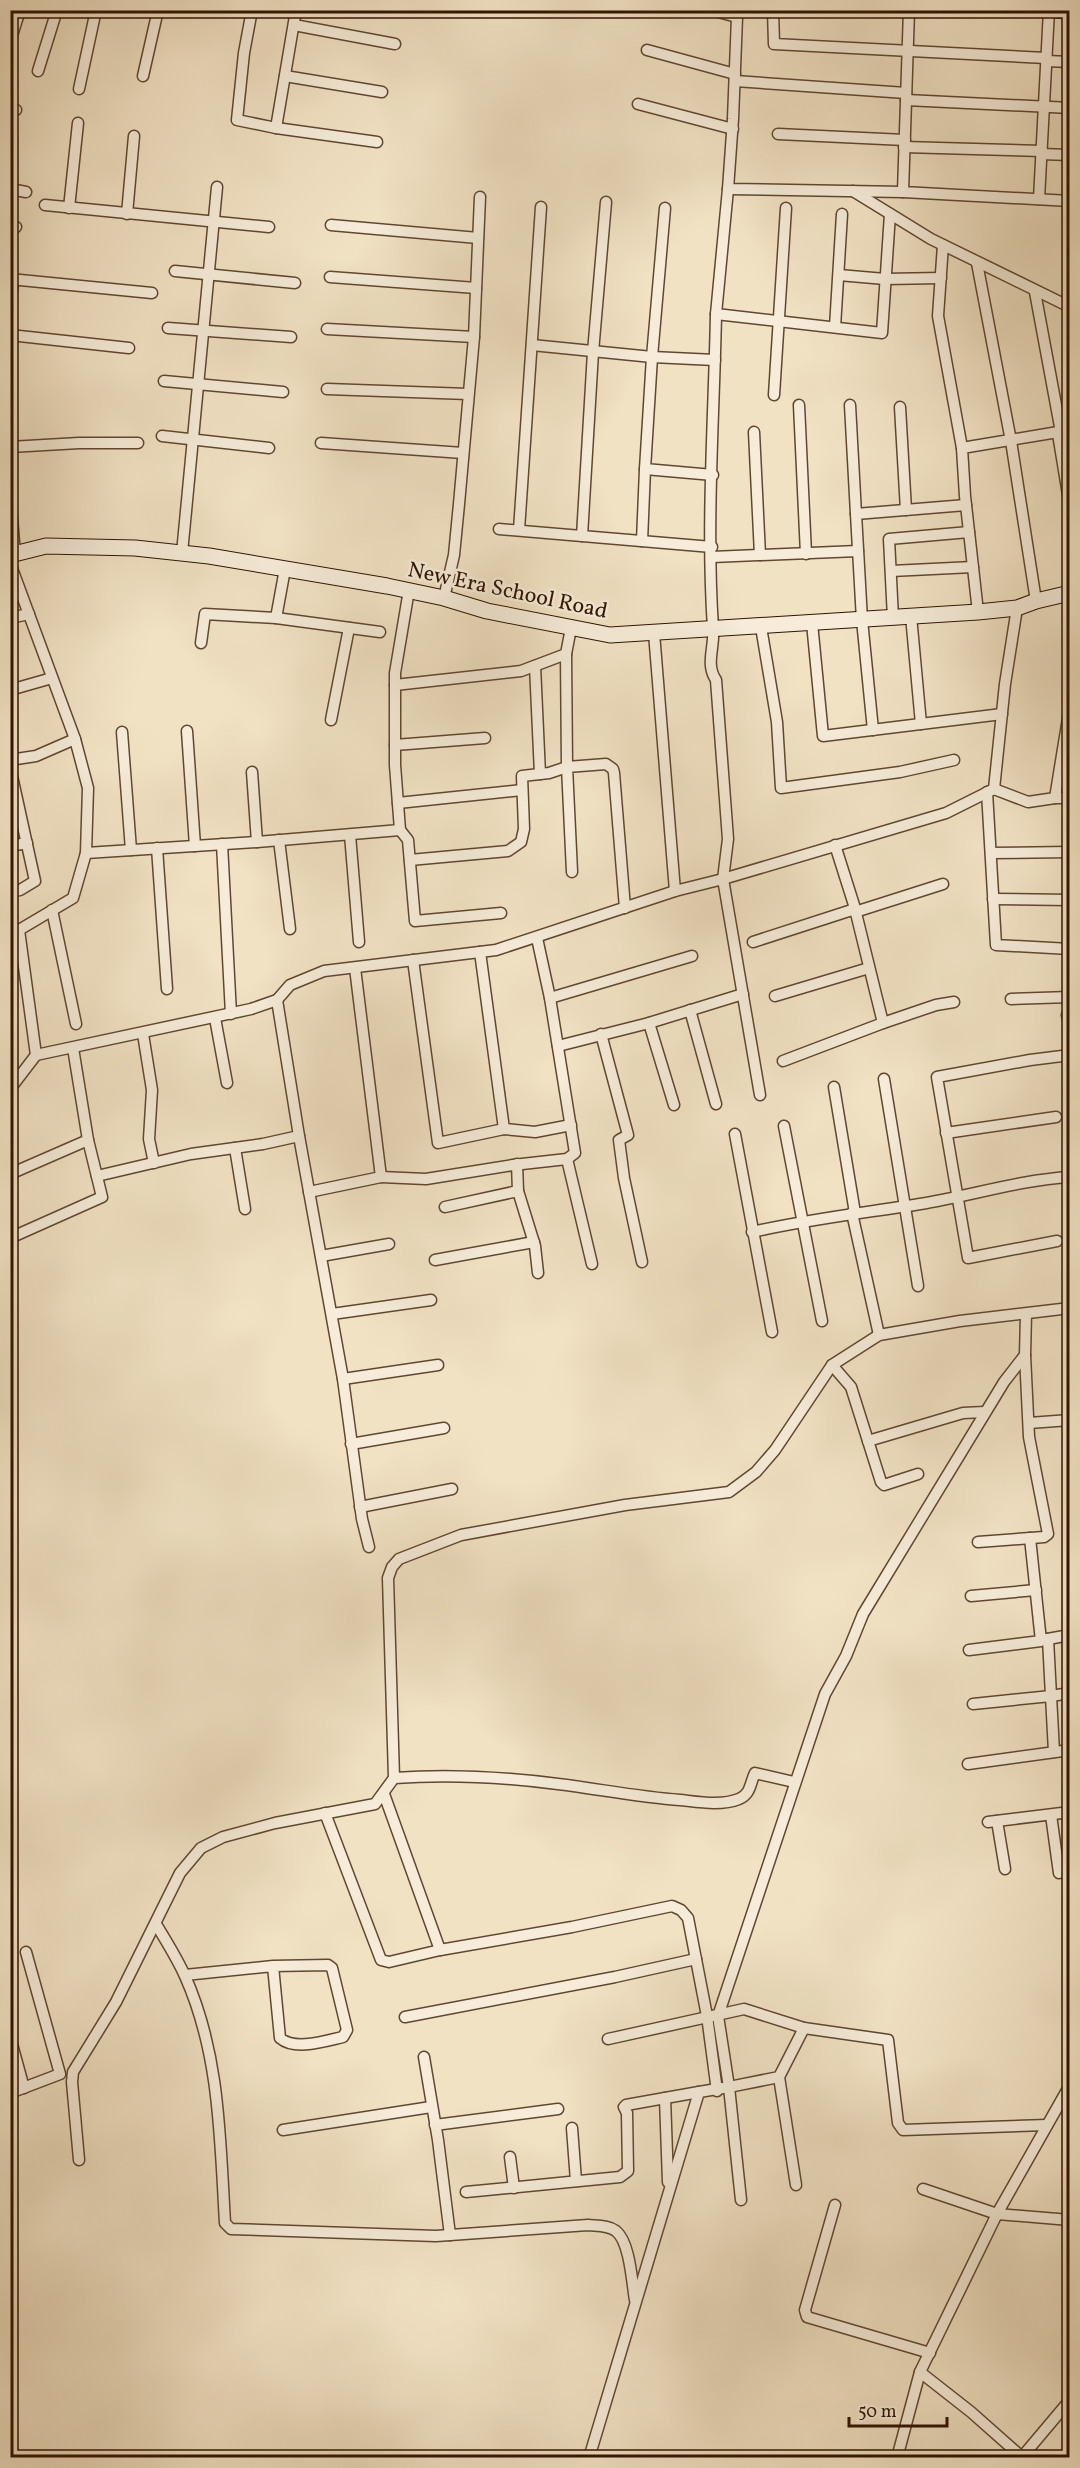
<svg xmlns="http://www.w3.org/2000/svg" width="1080" height="2468" font-family="Vollkorn,serif">
	<style>
		.lines { fill: none; stroke-linecap: round; stroke-linejoin: round }
		.street-casing { stroke: #604731; stroke-width: 13 }
		.secondary-casing { stroke: #2f1300; stroke-width: 17 }
		.street { stroke: #f6ecd9; stroke-width: 10 }
		.secondary { stroke: #f6ecd9; stroke-width: 15 }
		.labels { text-anchor: middle; stroke-width: 5; stroke-linejoin: round; paint-order: stroke }
		.street-label { font-size: 22px; fill: #2f1300; stroke: #f6ecd9 }
	</style>
	<rect width="100%" height="100%" fill="#f1e2c4"/>
	<filter id="stains"><feTurbulence type="fractalNoise" baseFrequency=".00333" numOctaves="4"/><feColorMatrix values="0 0 0 0 .2 0 0 0 0 .09 0 0 0 0 .02 0 0 0 .5 -.17"/></filter>
	<radialGradient id="worn" r=".72"><stop offset=".6" stop-color="#630" stop-opacity="0"/><stop offset="1" stop-color="#630" stop-opacity=".3"/></radialGradient>
	<g class="lines">
		<!-- street casing -->
		<g class="street-casing">
			<g id="street">
				<polyline points="252,10 244,53 237,120 276,128"/>
				<polyline points="296,10 276,128 377,142"/>
				<polyline points="711,10 737,17 733,119 728,189 903,192"/>
				<polyline points="773,10 774,44 1046,58"/>
				<polyline points="909,10 903,192 1070,201"/>
				<polyline points="1049,12 1070,13"/>
				<polyline points="294,25 395,44"/>
				<polyline points="10,42 20,10"/>
				<polyline points="647,50 735,74"/>
				<polyline points="1046,61 1070,62"/>
				<polyline points="38,71 57,10"/>
				<polyline points="143,76 158,10"/>
				<polyline points="285,76 382,92"/>
				<polyline points="735,81 906,93"/>
				<polyline points="79,89 96,10"/>
				<polyline points="906,100 1070,108"/>
				<polyline points="638,104 733,129"/>
				<polyline points="10,109 16,110"/>
				<polyline points="778,134 905,140"/>
				<polyline points="904,147 1042,151"/>
				<polyline points="1041,154 1070,155"/>
				<polyline points="10,189 26,192"/>
				<polyline points="728,189 716,314 882,333 890,214"/>
				<polyline points="853,191 931,239 1070,307"/>
				<polyline points="1039,199 1049,10"/>
				<polyline points="45,205 269,227"/>
				<polyline points="69,208 78,123"/>
				<polyline points="665,208 652,357 645,469 713,475"/>
				<polyline points="127,214 134,136"/>
				<polyline points="331,225 478,238"/>
				<polyline points="10,226 16,227"/>
				<polyline points="943,245 938,316 962,448"/>
				<polyline points="977,263 1011,441 1036,601"/>
				<polyline points="175,271 295,283"/>
				<polyline points="839,275 885,279 941,278"/>
				<polyline points="330,277 476,288"/>
				<polyline points="10,279 152,293"/>
				<polyline points="1035,292 1061,432"/>
				<polyline points="10,299 14,280"/>
				<path d="M716,314C714,417 706,525 713,628C715,647 705,664 716,680L728,839L723,879L760,1095"/>
				<polyline points="835,327 842,214"/>
				<polyline points="168,328 291,337"/>
				<polyline points="327,329 474,337"/>
				<polyline points="10,335 129,348"/>
				<polyline points="532,345 652,357 715,360"/>
				<polyline points="164,381 283,392"/>
				<polyline points="327,389 468,394"/>
				<polyline points="774,395 786,208"/>
				<polyline points="799,405 806,554"/>
				<polyline points="850,405 856,514"/>
				<polyline points="900,407 906,510"/>
				<polyline points="754,432 760,555"/>
				<polyline points="1058,434 1070,507"/>
				<polyline points="162,436 269,448"/>
				<polyline points="321,443 463,453"/>
				<polyline points="10,447 79,443 138,443"/>
				<polyline points="10,494 15,554"/>
				<polyline points="499,529 712,547"/>
				<polyline points="519,530 541,207"/>
				<polyline points="582,536 593,352 606,202"/>
				<polyline points="642,541 645,469"/>
				<polyline points="182,553 217,187"/>
				<polyline points="712,557 858,551"/>
				<polyline points="10,563 75,739 88,788 86,853 73,898 19,930 36,1055 10,1089"/>
				<polyline points="891,571 973,567"/>
				<polyline points="444,598 454,555 459,504 474,337 480,197"/>
				<polyline points="978,612 965,496 962,448 1070,430"/>
				<polyline points="911,616 921,724"/>
				<polyline points="10,618 29,614"/>
				<polyline points="276,618 380,632"/>
				<polyline points="893,618 889,539 969,532"/>
				<polyline points="812,623 823,736 1002,714"/>
				<polyline points="761,627 777,722 781,788 900,772 954,760"/>
				<polyline points="654,633 675,891"/>
				<polyline points="201,643 205,614 276,618 285,569"/>
				<polyline points="535,666 540,774"/>
				<polyline points="395,685 521,671 566,654 571,628"/>
				<polyline points="10,690 52,678"/>
				<polyline points="331,720 349,628"/>
				<polyline points="873,730 862,620 856,514 966,505"/>
				<polyline points="187,731 195,846"/>
				<polyline points="122,732 131,850"/>
				<polyline points="395,745 485,738"/>
				<polyline points="10,760 36,756 75,739"/>
				<polyline points="10,767 35,881 20,890 10,892"/>
				<polyline points="252,772 257,842"/>
				<polyline points="994,789 1028,802 1055,798 1070,706"/>
				<polyline points="987,792 996,945 1070,949"/>
				<polyline points="1055,798 1070,798"/>
				<polyline points="398,803 522,790"/>
				<polyline points="400,830 408,840 415,921 501,913"/>
				<polyline points="350,835 359,942"/>
				<polyline points="279,840 290,929"/>
				<polyline points="222,844 231,1014"/>
				<polyline points="10,846 27,843"/>
				<polyline points="157,848 167,989"/>
				<polyline points="86,853 257,842 400,830 395,765 395,673 409,590"/>
				<polyline points="991,853 1070,852"/>
				<polyline points="410,860 508,851 521,842 524,829 522,776 549,773 567,767 566,654"/>
				<polyline points="572,872 567,767 606,764 613,769 614,773 625,908"/>
				<polyline points="993,899 1070,900"/>
				<polyline points="52,910 76,1024"/>
				<polyline points="855,912 943,884"/>
				<polyline points="753,942 855,909"/>
				<polyline points="480,952 504,1129"/>
				<polyline points="413,960 438,1143 504,1129 535,1132 571,1125"/>
				<polyline points="775,996 869,968"/>
				<polyline points="550,998 692,956"/>
				<polyline points="1011,999 1070,997"/>
				<polyline points="690,1010 716,1104"/>
				<polyline points="1070,1014 1067,1015 1070,1028"/>
				<polyline points="215,1018 227,1083"/>
				<polyline points="649,1023 674,1105"/>
				<polyline points="883,1023 936,1005 954,1002"/>
				<polyline points="143,1034 152,1090 149,1139 154,1163"/>
				<polyline points="601,1034 628,1135 619,1140 624,1178 642,1262"/>
				<polyline points="558,1046 649,1023 743,994"/>
				<polyline points="36,1055 251,1009 277,1000 290,985 324,971 496,950 675,891 723,879 946,813 994,789 1005,684 1017,608"/>
				<polyline points="783,1061 883,1023 854,905 835,845"/>
				<polyline points="884,1079 918,1286"/>
				<polyline points="834,1087 855,1213"/>
				<polyline points="784,1126 822,1321"/>
				<polyline points="946,1133 1056,1117"/>
				<polyline points="735,1134 772,1332"/>
				<polyline points="299,1136 343,1379 362,1519 369,1547"/>
				<polyline points="235,1148 245,1209"/>
				<polyline points="567,1159 592,1264"/>
				<polyline points="517,1164 518,1191 535,1246 538,1273"/>
				<polyline points="10,1174 88,1140 73,1048"/>
				<polyline points="97,1176 191,1154 263,1144 299,1136 277,1000"/>
				<polyline points="381,1177 426,1179 513,1165 567,1159 575,1153 550,998 537,938"/>
				<polyline points="309,1192 381,1177 355,968"/>
				<polyline points="445,1207 518,1191"/>
				<polyline points="852,1213 879,1335"/>
				<path d="M752,1232C809,1219 863,1213 920,1204C970,1196 1019,1180 1070,1177"/>
				<polyline points="10,1238 102,1197 88,1140"/>
				<polyline points="1057,1241 968,1258 937,1077 1030,1060 1070,1055"/>
				<polyline points="321,1256 389,1244"/>
				<polyline points="435,1260 534,1242"/>
				<polyline points="332,1314 431,1300"/>
				<polyline points="832,1365 851,1387 881,1482 884,1485 918,1474"/>
				<polyline points="343,1379 438,1365"/>
				<polyline points="1029,1423 1070,1420"/>
				<polyline points="868,1441 963,1413 985,1412"/>
				<polyline points="351,1444 444,1428"/>
				<polyline points="360,1507 452,1489"/>
				<polyline points="978,1542 1044,1537 1048,1534 1029,1437 1025,1355 1026,1314"/>
				<polyline points="971,1596 1036,1590"/>
				<polyline points="1048,1639 1051,1696 1070,1693"/>
				<polyline points="1042,1640 1070,1635"/>
				<polyline points="969,1650 1041,1641 1030,1538"/>
				<polyline points="973,1704 1051,1696 1054,1752"/>
				<polyline points="968,1764 1070,1750"/>
				<path d="M394,1778C449,1774 504,1777 558,1784C599,1789 639,1797 680,1800C699,1802 721,1806 739,1799C751,1794 750,1783 755,1773L794,1782"/>
				<polyline points="384,1794 440,1950 572,1927 672,1906 681,1910 688,1918 707,2016 717,2091"/>
				<polyline points="325,1813 381,1960 389,1962 440,1950"/>
				<polyline points="1051,1815 1059,1873"/>
				<polyline points="997,1821 1005,1869"/>
				<polyline points="988,1822 1070,1812"/>
				<path d="M156,1924C166,1941 177,1958 185,1976C220,2054 220,2139 225,2223L231,2229L436,2236L588,2225C597,2226 608,2225 616,2231C630,2242 632,2283 635,2300"/>
				<path d="M185,1975L273,1966L328,1965L332,1968L347,2030L343,2037C325,2041 295,2051 280,2038L273,1966"/>
				<polyline points="405,2017 615,1977 696,1959"/>
				<polyline points="10,2037 24,2088"/>
				<polyline points="608,2039 744,2009 804,2028 888,2040 898,2123 903,2130 1047,2125"/>
				<polyline points="424,2057 438,2140 450,2235"/>
				<polyline points="779,2077 796,2185"/>
				<polyline points="1070,2085 997,2214 1070,2220"/>
				<polyline points="10,2093 60,2074 26,1952"/>
				<polyline points="665,2098 668,2182"/>
				<polyline points="435,2125 558,2109"/>
				<polyline points="572,2128 576,2181"/>
				<polyline points="283,2130 431,2107"/>
				<polyline points="10,2155 12,2160"/>
				<polyline points="510,2157 514,2188"/>
				<polyline points="79,2160 72,2082 73,2072 116,2002 180,1873 201,1848 223,1837 275,1823 375,1804 394,1778 388,1578 392,1567 399,1559 461,1535 625,1505 729,1492 756,1472 775,1450 832,1365 879,1335 960,1321 1070,1308"/>
				<polyline points="466,2192 620,2177 628,2171 627,2113 624,2107 626,2105 699,2092"/>
				<polyline points="741,2200 729,2087 779,2077 804,2028"/>
				<polyline points="835,2205 805,2310 807,2317 930,2353"/>
				<polyline points="920,2372 971,2412 1023,2458"/>
				<polyline points="1022,2457 1070,2400"/>
				<polyline points="589,2458 699,2092 729,2087 718,2016 825,1694 846,1656 863,1614 1004,1382 1025,1355"/>
				<polyline points="897,2458 920,2372 997,2214 923,2189"/>
			</g>
		</g>
		<!-- secondary casing -->
		<g class="secondary-casing">
			<polyline id="secondary" points="10,555 46,546 135,548 209,556 387,586 444,598 487,611 610,635 978,612 1017,608 1036,601 1070,593"/>
		</g>
		<!-- street -->
		<use href="#street" class="street"/>
		<!-- secondary -->
		<use href="#secondary" class="secondary"/>
	</g>
	<g class="labels">
		<!-- street labels -->
		<g class="street-label">
			<text transform="translate(508 589) rotate(12)" y="8">New Era School Road</text>
		</g>
	</g>
	<!-- margin -->
	<rect width="1080" height="2468" fill="none" stroke="#f1e2c4" stroke-width="36"/>
	<rect x="12" y="12" width="1056" height="2444" fill="none" stroke="#2f1300" stroke-width="3"/>
	<rect x="18" y="18" width="1044" height="2432" fill="none" stroke="#2f1300" stroke-width="1.5"/>
	<!-- scale -->
	<path d="M849 2417v9h98v-9" fill="none" stroke="#2f1300" stroke-width="3"/>
	<text x="858" y="2417" font-size="18" fill="#2f1300" stroke="#f6ecd9" stroke-width="4.5" paint-order="stroke">50 m</text>
	<rect width="100%" height="100%" filter="url(#stains)"/>
	<rect width="100%" height="100%" fill="url(#worn)"/>
</svg>
